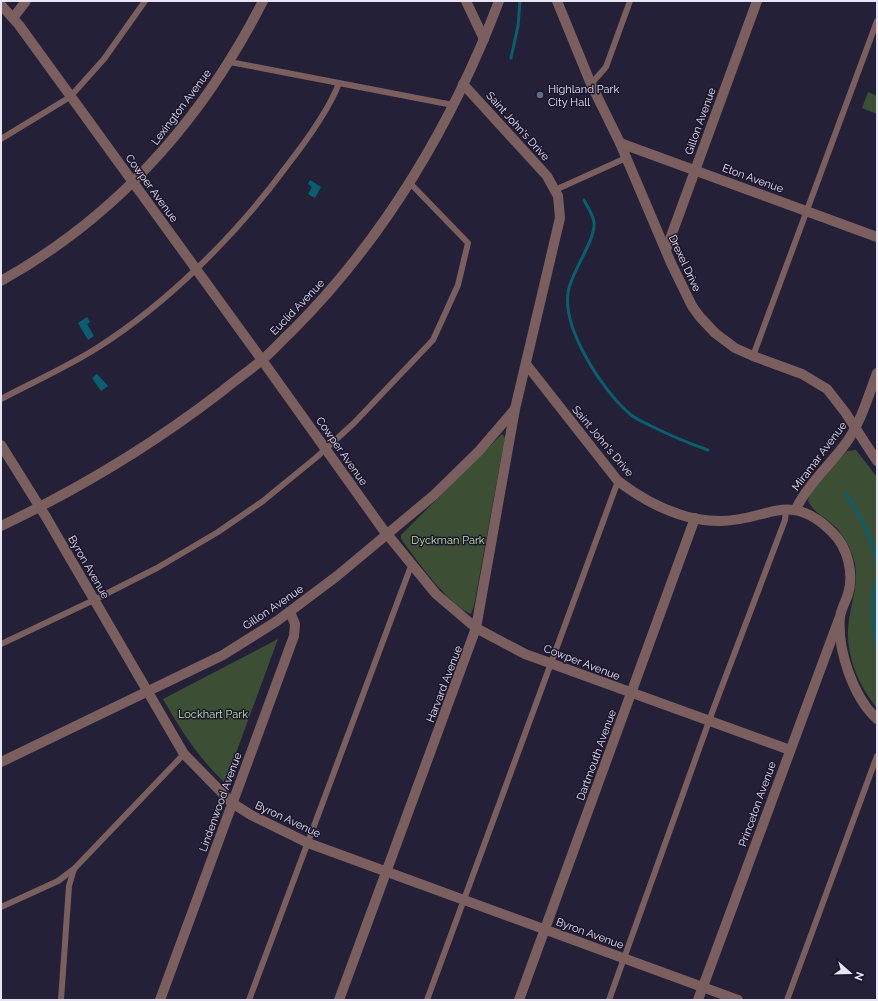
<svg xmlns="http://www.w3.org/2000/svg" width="878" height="1001" font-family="Raleway,sans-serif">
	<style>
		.green { fill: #3c4e33 }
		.water { fill: #08606f }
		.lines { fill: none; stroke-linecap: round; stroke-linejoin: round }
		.stream { stroke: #08606f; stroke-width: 3 }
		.service { stroke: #7a5f5e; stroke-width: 6 }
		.minor { stroke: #7a5f5e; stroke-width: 10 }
		.service-dot { fill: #5c6f8a; stroke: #1b162d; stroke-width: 1.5 }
		.labels { text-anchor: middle; stroke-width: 3; stroke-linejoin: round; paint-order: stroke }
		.poi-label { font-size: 11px; fill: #e7e4f4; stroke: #1b162d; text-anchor: start }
		.street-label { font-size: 11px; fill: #e7e4f4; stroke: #1b162d }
		.park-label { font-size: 11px; fill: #bbeba3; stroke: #1b162d }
	</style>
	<rect width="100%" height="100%" fill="#242037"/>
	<!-- green -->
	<g class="green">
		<polygon points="868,92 877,96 877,114 862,108"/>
		<path d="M502,434L505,437L474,606L471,614C448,605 416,559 401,539V535Z"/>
		<path d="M856,450L877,477V708C857,684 844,651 849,620C852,597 861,577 852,554C848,543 841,531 832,524C823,516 814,513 808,501C811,484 834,464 847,451Z"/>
		<path d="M278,639L225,783C197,756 182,732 163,699Z"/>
	</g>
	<!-- water -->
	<g class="water">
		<polygon points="310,180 321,187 315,198 308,194 312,187 308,184"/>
		<polygon points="87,317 90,322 87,324 94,336 88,340 78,323"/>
		<polygon points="97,374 108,386 101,391 92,378"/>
	</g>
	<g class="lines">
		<!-- stream -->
		<g class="stream">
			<polyline points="511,58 518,26 520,1"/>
			<path d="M584,200C587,206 593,215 594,222C596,241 570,273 568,293C563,330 603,392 631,415C636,419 643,422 649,425C669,435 688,443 708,450"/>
			<path d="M846,493C859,516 877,542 877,570"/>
			<path d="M877,577C870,601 873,622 877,647"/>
		</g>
		<!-- service -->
		<g class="service">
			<polyline points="230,62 453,105"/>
			<polyline points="591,84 606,67 630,1"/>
			<polyline points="1,139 70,97 104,59 145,1"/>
			<polyline points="555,190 626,158"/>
			<polyline points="753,356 877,21"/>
			<path d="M1,399C33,382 67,367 97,348C168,303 237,234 286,167C304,144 329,110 339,83"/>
			<polyline points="1,644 94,600 157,568 218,532 263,501 318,456 354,423 433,340 458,285 468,243 409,182"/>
			<polyline points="1,907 58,881 74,869"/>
			<polyline points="61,1000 69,886 74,869 184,754"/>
			<polyline points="249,1000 411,566"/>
			<polyline points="427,1000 618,481"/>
			<polyline points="609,1000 713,710 785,520 786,509"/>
			<polyline points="787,1000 877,756"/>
		</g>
		<!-- minor -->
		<g class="minor">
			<polyline points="466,1 484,39"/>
			<polyline points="557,1 591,84 620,143 671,263 692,306 700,317 715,333 735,348 753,356 802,374 827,389 845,412 877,461"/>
			<polyline points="1,5 19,25 262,360 382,528 436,594 476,628 525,654 790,750"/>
			<polyline points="13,18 26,1"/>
			<polyline points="620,143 877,237"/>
			<polyline points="666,250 757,1"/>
			<path d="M1,281C117,216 203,119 263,1"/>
			<path d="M526,364L618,481C647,503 681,521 720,521C768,521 789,489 832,532C848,547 854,574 848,594C846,601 841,609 840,617C837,649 853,697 877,719"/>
			<polyline points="1,445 46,517 184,754 232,803 251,815 308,843 738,1000"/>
			<path d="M796,509C808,484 830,465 846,443C861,422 868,397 877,373"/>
			<path d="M1,526C79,489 152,445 221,392C234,381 249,371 262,360C273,351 282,340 292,331C384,239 453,123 499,1"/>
			<polyline points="1,762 223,655 277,621 337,576 434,495 479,451 515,409"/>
			<polyline points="160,1000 294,636 295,624 290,612"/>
			<polyline points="339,1000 476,628 515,409 560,218 558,196 547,176 463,84"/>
			<polyline points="519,1000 695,518"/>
			<polyline points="698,1000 839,619"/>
		</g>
	</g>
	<!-- markers -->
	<circle class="service-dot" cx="540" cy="95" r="4"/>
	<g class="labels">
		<!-- poi labels -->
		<g class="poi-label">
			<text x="548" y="93">Highland Park<tspan x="548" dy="13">City Hall</tspan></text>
		</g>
		<!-- street labels -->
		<g class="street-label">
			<text transform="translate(181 107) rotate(-53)" y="4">Lexington Avenue</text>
			<text transform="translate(700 121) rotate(-70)" y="4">Gillon Avenue</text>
			<text transform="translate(518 126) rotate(48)" y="4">Saint John's Drive</text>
			<text transform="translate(753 178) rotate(20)" y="4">Eton Avenue</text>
			<text transform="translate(152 188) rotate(54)" y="4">Cowper Avenue</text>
			<text transform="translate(685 263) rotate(65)" y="4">Drexel Drive</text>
			<text transform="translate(297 307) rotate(-46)" y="4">Euclid Avenue</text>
			<text transform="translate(603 441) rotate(50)" y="4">Saint John's Drive</text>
			<text transform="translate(342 451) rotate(55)" y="4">Cowper Avenue</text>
			<text transform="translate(819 456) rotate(-53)" y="4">Miramar Avenue</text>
			<text transform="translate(89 567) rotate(60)" y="4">Byron Avenue</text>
			<text transform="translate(273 607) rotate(-34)" y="4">Gillon Avenue</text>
			<text transform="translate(582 662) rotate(21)" y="4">Cowper Avenue</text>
			<text transform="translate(444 684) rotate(-69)" y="4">Harvard Avenue</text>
			<text transform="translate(596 755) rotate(-70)" y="4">Dartmouth Avenue</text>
			<text transform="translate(220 802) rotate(-70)" y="4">Lindenwood Avenue</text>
			<text transform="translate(757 804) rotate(-70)" y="4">Princeton Avenue</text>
			<text transform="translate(288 819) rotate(25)" y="4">Byron Avenue</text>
			<text transform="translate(590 933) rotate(20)" y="4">Byron Avenue</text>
		</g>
		<!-- park labels -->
		<g class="park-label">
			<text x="448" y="544">Dyckman Park</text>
			<text x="213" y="718">Lockhart Park</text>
		</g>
	</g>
	<!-- border -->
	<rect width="878" height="1001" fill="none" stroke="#e7e4f4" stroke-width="4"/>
	<!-- north arrow -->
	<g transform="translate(850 973) rotate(110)" stroke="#1b162d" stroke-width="3" paint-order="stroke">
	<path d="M0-3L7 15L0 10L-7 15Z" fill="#e7e4f4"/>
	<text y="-6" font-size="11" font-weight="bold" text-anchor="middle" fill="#e7e4f4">N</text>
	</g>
</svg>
